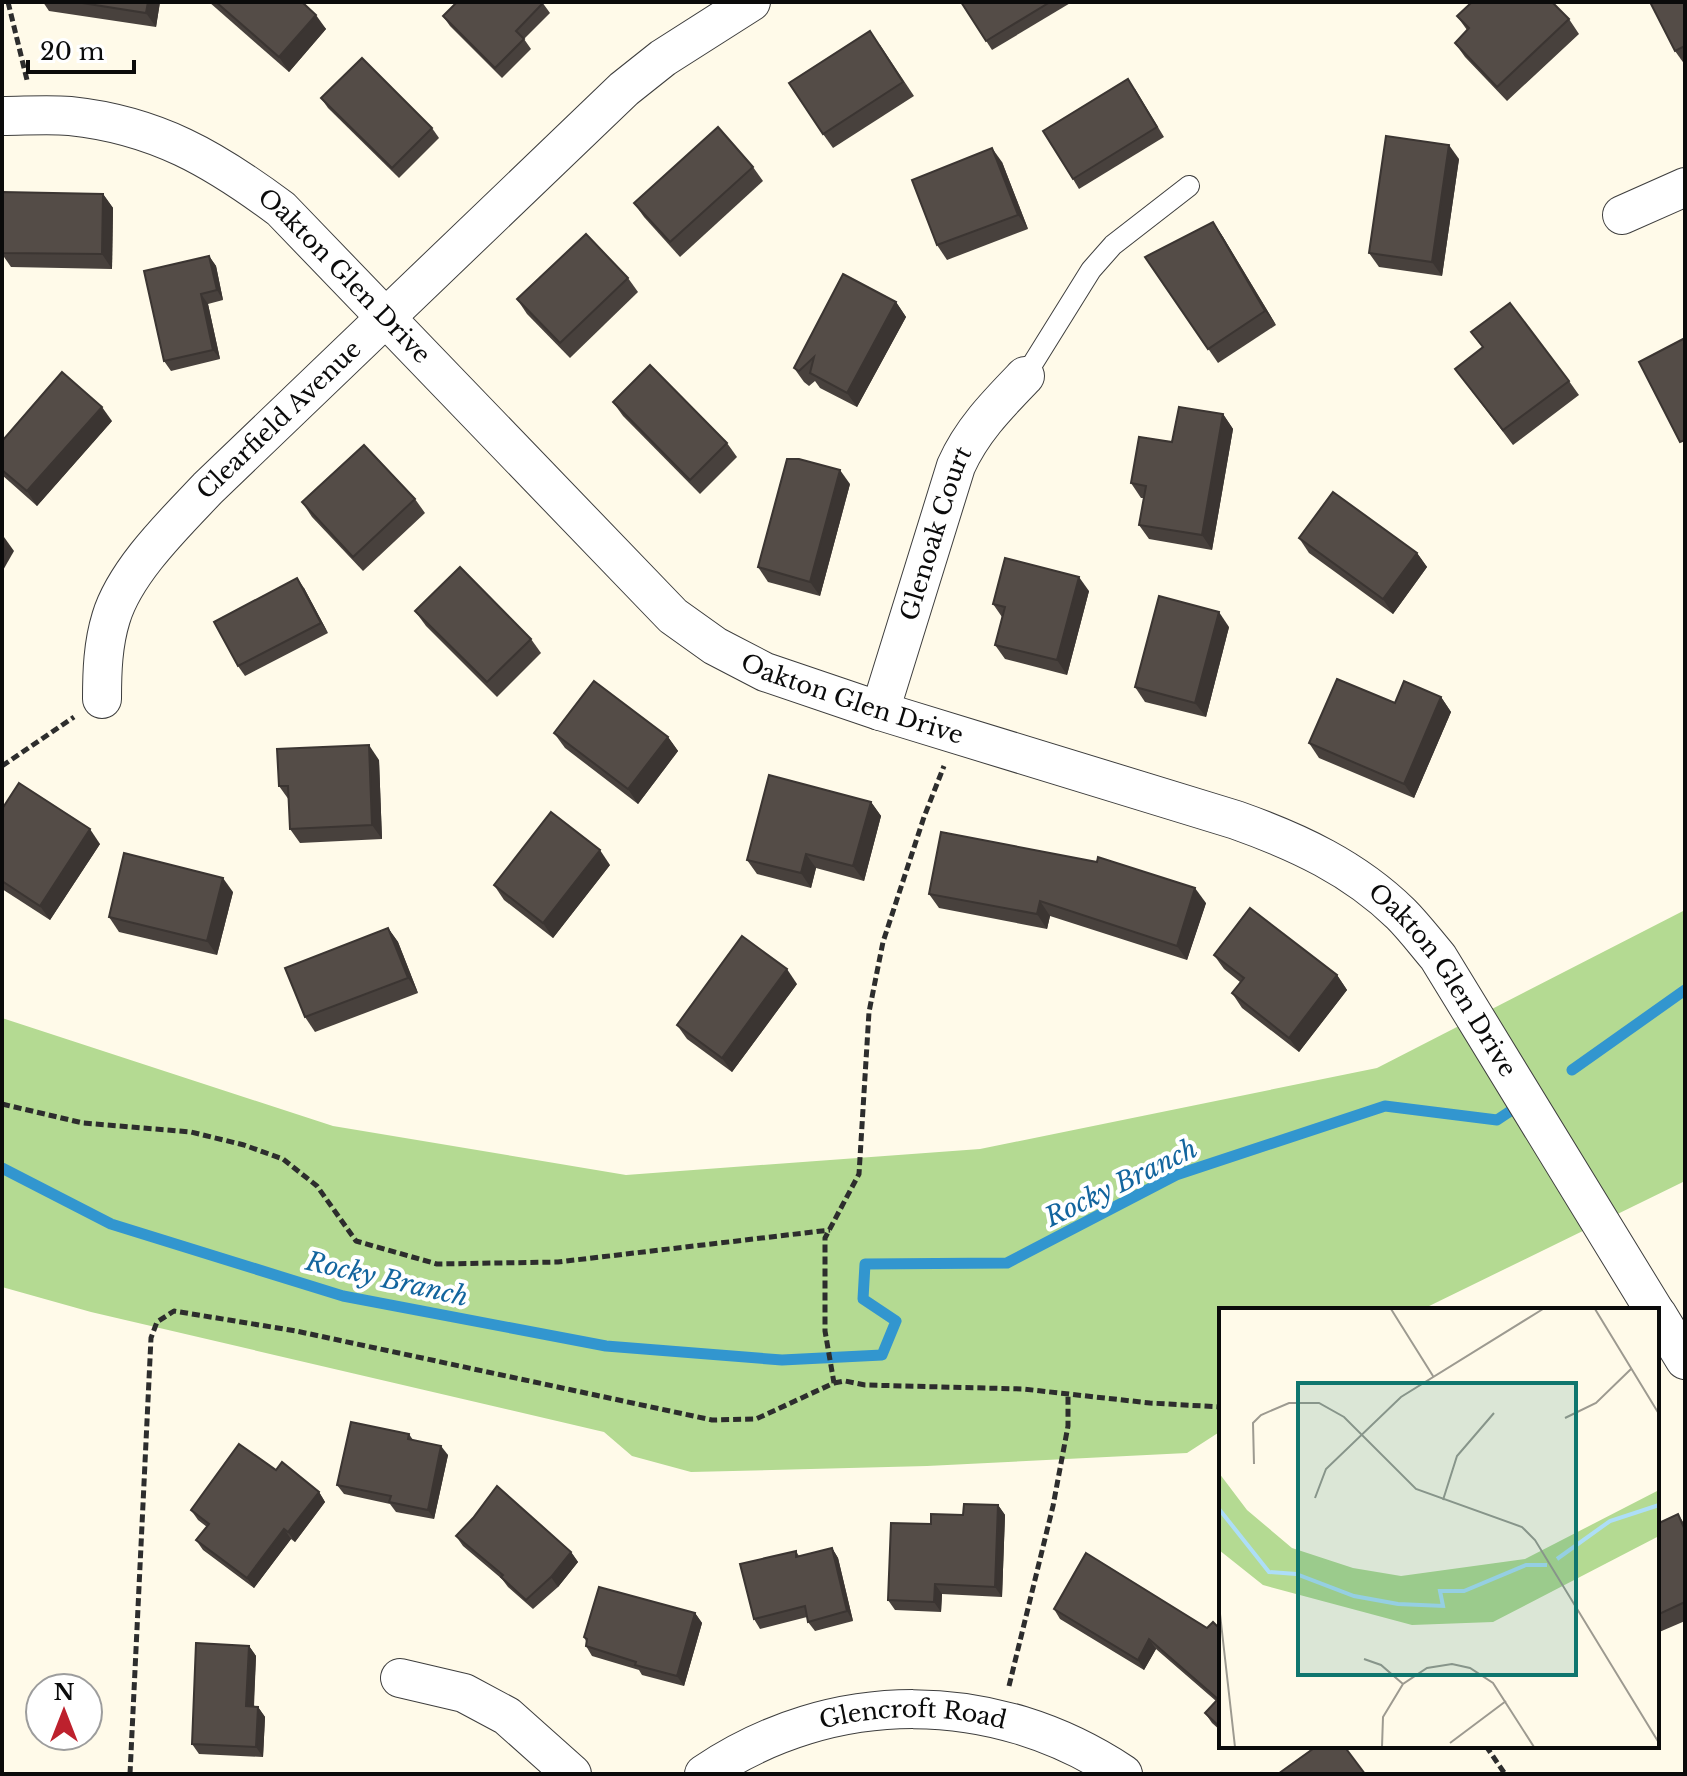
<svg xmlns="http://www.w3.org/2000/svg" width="1687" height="1776" font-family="'Libre Baskerville',serif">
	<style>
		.forest { fill: #b4da92 }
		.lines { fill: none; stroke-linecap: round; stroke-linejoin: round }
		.stream { stroke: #3296cf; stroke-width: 11 }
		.service-casing { stroke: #3e3e3e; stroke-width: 22 }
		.minor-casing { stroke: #3e3e3e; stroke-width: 40 }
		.path { stroke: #2d2d2d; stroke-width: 5; stroke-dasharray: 8 4; stroke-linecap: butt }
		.service { stroke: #fff; stroke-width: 20 }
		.minor { stroke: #fff; stroke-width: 38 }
		.wall { fill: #48413d }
		.shaded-wall { fill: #3b3532 }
		.building { fill: #544c47; stroke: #3b3532; stroke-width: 2 }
		.labels { text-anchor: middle; stroke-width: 8; stroke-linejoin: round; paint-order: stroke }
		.street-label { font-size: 24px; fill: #0b0b0b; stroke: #fff }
		.water-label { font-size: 26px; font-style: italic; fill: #13659e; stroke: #fff }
		.inset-river { fill: none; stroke: #addef7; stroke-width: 4 }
		.inset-road { fill: none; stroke: #9d9a90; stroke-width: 2 }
		.view { fill: #0f766e; fill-opacity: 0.15; stroke: #0f766e; stroke-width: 4 }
		.inset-edge { fill: none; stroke: #0b0b0b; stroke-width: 4 }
	</style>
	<rect width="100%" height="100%" fill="#fffae9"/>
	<!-- forest -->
	<polygon class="forest" points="1685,910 1685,1181 1421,1310 1221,1310 1221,1431 1187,1453 927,1466 691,1472 632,1456 604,1432 91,1312 2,1287 2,1018 333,1126 626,1175 980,1149 1377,1068"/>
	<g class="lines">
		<!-- stream -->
		<g class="stream">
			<polyline points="1572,1070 1685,990"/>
			<polyline points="2,1168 111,1224 343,1296 606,1346 782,1360 882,1355 896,1321 863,1299 865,1264 1007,1263 1176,1175 1385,1106 1497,1120 1521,1104"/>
		</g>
		<!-- service casing -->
		<g class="service-casing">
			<polyline id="service" points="1025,376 1091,270 1113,245 1189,186"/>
		</g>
		<!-- minor casing -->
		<g class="minor-casing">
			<g id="minor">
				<path id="s1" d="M2,116C24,116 48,114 70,116C156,125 214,159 281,209L673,616L715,646L765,672L880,711L1236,820C1298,842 1354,868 1401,914C1414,927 1426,943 1438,957L1654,1310"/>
				<polyline points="1622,215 1685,187"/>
				<path id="s2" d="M102,699C102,671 103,644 111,618C125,571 175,523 208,488L624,89L663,58L751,2"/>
				<path id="s3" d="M880,711L956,466C972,430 998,404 1025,376"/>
				<polyline points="1657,1314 1685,1360"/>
				<polyline points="400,1678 464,1693 507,1716 572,1774"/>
				<path id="s4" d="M704,1774C833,1687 994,1688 1123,1774"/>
			</g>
		</g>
		<!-- path -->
		<g class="path">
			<polyline points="8,2 27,80"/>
			<polyline points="2,766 74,717"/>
			<polyline points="2,1104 83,1123 191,1132 244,1145 283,1159 317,1186 356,1241 437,1264 558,1262 830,1230"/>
			<polyline points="834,1383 845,1381 865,1385 1023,1389 1150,1403 1221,1407"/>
			<polyline points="1009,1686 1053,1506 1068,1426 1068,1394"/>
			<polyline points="1486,1746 1505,1774"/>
			<polyline points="130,1774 151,1338 157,1322 174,1311 296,1331 712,1420 756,1419 834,1383 825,1331 825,1238 859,1174 869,1012 883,942 924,817 944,766"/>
		</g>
		<!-- service -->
		<use href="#service" class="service"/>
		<!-- minor -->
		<use href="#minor" class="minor"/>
	</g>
	<!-- wall -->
	<g class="wall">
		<polygon points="43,2 160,2 156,27 49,11"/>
		<polygon points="209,2 302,2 326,29 289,72"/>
		<polygon points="542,2 550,13 524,39 531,49 502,78 450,26 443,16"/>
		<polygon points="961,2 1072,2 992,50"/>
		<polygon points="1685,2 1685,65 1675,51"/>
		<polygon points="1457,16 1569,19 1579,34 1507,101 1465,57 1455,43 1467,30"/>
		<polygon points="880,45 914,96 833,148 823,134"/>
		<polygon points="1135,89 1164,137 1079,189 1073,179"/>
		<polygon points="321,98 432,128 439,138 399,178 328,108"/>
		<polygon points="1459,159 1442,276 1379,267 1369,253"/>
		<polygon points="1002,162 1028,229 947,260 937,245"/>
		<polygon points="753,167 763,181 680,257 644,217 634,203"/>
		<polygon points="2,192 103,194 113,208 112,269 11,267 2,254"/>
		<polygon points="1213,222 1223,237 1276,325 1218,363 1145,257"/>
		<polygon points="209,256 216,266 223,300 208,304 220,359 171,371 164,361"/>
		<polygon points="628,278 638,292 570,358 527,314 517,299"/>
		<polygon points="896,302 906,317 857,407 820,388 815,381 809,386 804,382 794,368"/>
		<polygon points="1471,332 1569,381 1579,395 1513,445 1455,369 1483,348"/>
		<polygon points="613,402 727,443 737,457 700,494 623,416"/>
		<polygon points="1223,414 1233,429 1212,550 1149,539 1139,525 1144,498 1141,498 1131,483 1172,442"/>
		<polygon points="112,421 37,506 2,475 2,441"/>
		<polygon points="850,484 820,596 768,582 758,567"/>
		<polygon points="415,499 425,513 363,571 312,517 302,502"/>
		<polygon points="1299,538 1417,553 1427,567 1393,614 1309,553"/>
		<polygon points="304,588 328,633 245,676 238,666"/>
		<polygon points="1089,591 1067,675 1005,659 995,645 1002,617 993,604"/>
		<polygon points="415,611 531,639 541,653 497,697 426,626"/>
		<polygon points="1229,627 1206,717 1145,702 1135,687"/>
		<polygon points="1441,697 1451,712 1414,798 1319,758 1309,743 1395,703"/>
		<polygon points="554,733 668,737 678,751 638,804 565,748"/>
		<polygon points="379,760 382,839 300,843 290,829 289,800 279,786"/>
		<polygon points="871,802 881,816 864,881 816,868 811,888 757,874 747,860"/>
		<polygon points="2,809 100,844 50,920 2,889"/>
		<polygon points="610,865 553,938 504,900 494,885"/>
		<polygon points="233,892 217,955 119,932 109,917"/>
		<polygon points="929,894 1206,903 1187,960 1050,916 1047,929 939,908"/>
		<polygon points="388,928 398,942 418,993 315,1032 305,1017"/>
		<polygon points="1214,955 1337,975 1347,990 1299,1052 1242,1008 1232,993 1240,982 1224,969"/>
		<polygon points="797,984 732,1072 687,1039 677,1025"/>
		<polygon points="409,1434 413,1440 448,1455 434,1519 396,1512 390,1504 344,1494 337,1485"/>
		<polygon points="276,1470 319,1492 325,1502 295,1542 291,1539 254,1588 203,1550 196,1540 207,1527 198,1520 191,1510"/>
		<polygon points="998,1505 1005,1515 1002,1597 942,1594 941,1612 895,1610 888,1600 931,1524"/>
		<polygon points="1678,1514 1685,1525 1685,1621 1657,1633 1657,1524"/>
		<polygon points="456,1536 571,1552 578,1562 558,1587 533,1609 508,1587 502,1579 463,1546"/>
		<polygon points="832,1548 838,1558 853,1621 815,1631 808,1622 807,1617 760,1629 754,1619 796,1551 799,1556"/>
		<polygon points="1054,1609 1221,1630 1221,1731 1212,1723 1205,1713 1216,1701 1156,1649 1144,1670 1060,1619"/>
		<polygon points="695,1613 702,1623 684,1686 642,1675 639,1670 592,1656 586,1646 586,1641 584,1637"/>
		<polygon points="249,1646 256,1656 254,1707 258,1707 265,1717 263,1757 199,1754 192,1744"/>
	</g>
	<!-- shaded-wall -->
	<g class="shaded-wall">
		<polygon points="148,2 160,2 156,27 146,13"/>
		<polygon points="316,15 326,29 289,72 279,57"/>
		<polygon points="1449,145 1459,159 1442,276 1432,262"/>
		<polygon points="992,148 1002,162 1028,229 1018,215"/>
		<polygon points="103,194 113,208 112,269 102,254"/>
		<polygon points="1213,222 1223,237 1276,325 1265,311"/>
		<polygon points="209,256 216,266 223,300 217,290"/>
		<polygon points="201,294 208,304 220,359 213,350"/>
		<polygon points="896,302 906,317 857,407 847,393"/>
		<polygon points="102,407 112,421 37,506 27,491"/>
		<polygon points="1223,414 1233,429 1212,550 1202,535"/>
		<polygon points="840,470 850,484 820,596 810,582"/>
		<polygon points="4,537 14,551 2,572 2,541"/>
		<polygon points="1417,553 1427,567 1393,614 1383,599"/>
		<polygon points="1079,577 1089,591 1067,675 1057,660"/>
		<polygon points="297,578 304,588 328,633 321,623"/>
		<polygon points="1219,612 1229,627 1206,717 1195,703"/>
		<polygon points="1441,697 1451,712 1414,798 1404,784"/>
		<polygon points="668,737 678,751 638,804 628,789"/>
		<polygon points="369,745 379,760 382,839 372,825"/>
		<polygon points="871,802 881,816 864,881 853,866"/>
		<polygon points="90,829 100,844 50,920 40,906"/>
		<polygon points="600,850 610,865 553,938 543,923"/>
		<polygon points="806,854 816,868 811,888 801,873"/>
		<polygon points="223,878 233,892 217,955 207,941"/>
		<polygon points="1195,888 1206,903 1187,960 1177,946"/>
		<polygon points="1040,901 1050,916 1047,929 1037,914"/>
		<polygon points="388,928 398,942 418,993 408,978"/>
		<polygon points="787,969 797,984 732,1072 722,1058"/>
		<polygon points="1337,975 1347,990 1299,1052 1289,1038"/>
		<polygon points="441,1446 448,1455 434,1519 428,1510"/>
		<polygon points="319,1492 325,1502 295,1542 288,1532"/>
		<polygon points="998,1505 1005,1515 1002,1597 995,1587"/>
		<polygon points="284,1529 291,1539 254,1588 247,1578"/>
		<polygon points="832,1548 838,1558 853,1621 847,1611"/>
		<polygon points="571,1552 578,1562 558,1587 551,1577"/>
		<polygon points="935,1584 942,1594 941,1612 934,1602"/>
		<polygon points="695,1613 702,1623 684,1686 677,1676"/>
		<polygon points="1149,1639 1156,1649 1144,1670 1138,1660"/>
		<polygon points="249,1646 256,1656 253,1716 246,1706"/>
		<polygon points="258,1707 265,1717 263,1757 256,1747"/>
	</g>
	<!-- building -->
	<g class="building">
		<polygon points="76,2 148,2 146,13"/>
		<polygon points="216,2 302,2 316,15 279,57"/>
		<polygon points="457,2 542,2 543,3 516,31 524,39 495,68 443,16"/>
		<polygon points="961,2 1050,2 986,41"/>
		<polygon points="1472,2 1552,2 1569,19 1497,87 1455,43 1469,28 1457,16"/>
		<polygon points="1650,2 1685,2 1685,46 1675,51"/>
		<polygon points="870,31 903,82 823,134 789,83"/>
		<polygon points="362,58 432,128 392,168 321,98"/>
		<polygon points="1128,79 1157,127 1073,179 1043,131"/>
		<polygon points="718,127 753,167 670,242 634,203"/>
		<polygon points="1386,136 1449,145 1432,262 1369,253"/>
		<polygon points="992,148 1018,215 937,245 912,180"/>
		<polygon points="2,192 103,194 102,254 2,253"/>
		<polygon points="1213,222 1265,311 1208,349 1145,257"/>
		<polygon points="586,234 628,278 560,343 517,299"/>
		<polygon points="209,256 217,290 201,294 213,350 164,361 144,271"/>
		<polygon points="843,274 896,302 847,393 810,373 814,357 799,371 794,368"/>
		<polygon points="1510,303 1569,381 1503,430 1455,369 1483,347 1471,332"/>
		<polygon points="1685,338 1685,440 1680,442 1639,362"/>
		<polygon points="650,365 727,443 690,480 613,402"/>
		<polygon points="62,372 102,407 27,491 2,470 2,441"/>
		<polygon points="1179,407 1223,414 1202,535 1139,525 1146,486 1131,483 1139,437 1172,442"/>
		<polygon points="364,445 415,499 353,557 302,502"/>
		<polygon points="787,459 799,459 840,470 810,582 758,567"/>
		<polygon points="1333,492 1417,553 1383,599 1299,538"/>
		<polygon points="1005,558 1079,577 1057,660 995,645 1005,607 993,604"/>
		<polygon points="460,567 531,639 487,682 415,611"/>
		<polygon points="297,578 321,623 238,666 214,622"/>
		<polygon points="1159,596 1219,612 1195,703 1135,687"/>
		<polygon points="1337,679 1395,703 1404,681 1441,697 1404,784 1309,743"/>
		<polygon points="594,681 668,737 628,789 554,733"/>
		<polygon points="369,745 372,825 290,829 288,786 279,786 277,749"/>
		<polygon points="769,775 871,802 853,866 806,854 801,873 747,860"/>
		<polygon points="19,783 90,829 40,906 2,881 2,809"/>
		<polygon points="551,812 600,850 543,923 494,885"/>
		<polygon points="941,832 1097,862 1098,857 1195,888 1177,946 1040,901 1037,914 929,894"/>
		<polygon points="124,853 223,878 207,941 109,917"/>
		<polygon points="1250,908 1337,975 1289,1038 1232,993 1244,978 1214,955"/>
		<polygon points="388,928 408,978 305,1017 285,968"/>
		<polygon points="742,936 787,969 722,1058 677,1025"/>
		<polygon points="351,1422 409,1434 408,1439 441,1446 428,1510 389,1502 391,1496 337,1485"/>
		<polygon points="239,1444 276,1470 282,1462 319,1492 288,1532 284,1529 247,1578 196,1540 209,1524 191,1510"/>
		<polygon points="497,1486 571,1552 551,1577 526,1600 501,1577 503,1575 456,1536 473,1518"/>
		<polygon points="964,1504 998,1505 995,1587 935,1584 934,1602 888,1600 891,1523 931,1524 931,1514 963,1515"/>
		<polygon points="1678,1514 1685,1530 1685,1602 1657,1615 1657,1524"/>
		<polygon points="832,1548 847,1611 808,1622 805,1606 754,1619 740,1564 796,1551 796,1557"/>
		<polygon points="1086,1553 1207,1628 1213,1622 1221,1630 1221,1728 1205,1713 1218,1699 1149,1639 1138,1660 1054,1609"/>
		<polygon points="599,1587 695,1613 677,1676 635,1665 636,1662 586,1646 587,1639 584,1637"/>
		<polygon points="196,1643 249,1646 246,1706 258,1707 256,1747 192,1744"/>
		<polygon points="1317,1746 1344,1746 1365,1774 1278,1774"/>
	</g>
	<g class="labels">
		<!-- street labels -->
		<g class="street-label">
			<text dy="8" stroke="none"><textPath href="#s1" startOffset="394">Oakton Glen Drive</textPath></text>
			<text dy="8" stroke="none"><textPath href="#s2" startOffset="344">Clearfield Avenue</textPath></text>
			<text dy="8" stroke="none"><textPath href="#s3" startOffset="186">Glenoak Court</textPath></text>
			<text dy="8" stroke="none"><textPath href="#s1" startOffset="1066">Oakton Glen Drive</textPath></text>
			<text dy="8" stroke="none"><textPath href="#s1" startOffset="1738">Oakton Glen Drive</textPath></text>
			<text dy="8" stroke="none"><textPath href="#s4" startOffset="222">Glencroft Road</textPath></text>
		</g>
		<!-- water labels -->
		<g class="water-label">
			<text transform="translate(1121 1183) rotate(-26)" y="9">Rocky Branch</text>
			<text transform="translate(387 1279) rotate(13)" y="9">Rocky Branch</text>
		</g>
	</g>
	<!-- overview -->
	<g transform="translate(1219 1308)">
		<rect width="440" height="440" fill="#fffae9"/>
		<path d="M0,165L28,202L73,240L134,260L182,268L306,251L440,182V228L274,314L193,317L44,277L0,242Z" fill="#b4da92"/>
		<path class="inset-river" d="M0,201L50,264L77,266L135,288L179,296L224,298L221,283H245L307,257H328M338,251L391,213L440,197"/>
		<path class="inset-road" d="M172,1L214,68M376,1L440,106M346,110L377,95L412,61M35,156L34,115L42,107L70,95H100L125,109L197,181L303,219L316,232L440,435M96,190L107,161L182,89L324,1M224,192L238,148L275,105M0,297L16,439M145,351L162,357L184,376M231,435L287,393M163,439L164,409L184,376L208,360L233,356L251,360L274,375L315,439"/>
		<path class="view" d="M79,75H357V367H79Z"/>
		<rect width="440" height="440" class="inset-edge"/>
	</g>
	<!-- border -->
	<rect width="1687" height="1776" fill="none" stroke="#0b0b0b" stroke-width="8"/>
	<!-- north arrow -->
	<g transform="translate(64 1712)"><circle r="38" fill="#ffffff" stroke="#9d9d9d" stroke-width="2"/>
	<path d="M0-6L14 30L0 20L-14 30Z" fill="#bd212d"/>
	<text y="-12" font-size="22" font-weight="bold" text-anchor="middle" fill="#0b0b0b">N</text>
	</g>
	<!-- scale -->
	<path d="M28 60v12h106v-12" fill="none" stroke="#0b0b0b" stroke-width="4"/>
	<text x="40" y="60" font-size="24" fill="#0b0b0b" stroke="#ffffff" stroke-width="6" paint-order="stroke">20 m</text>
</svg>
